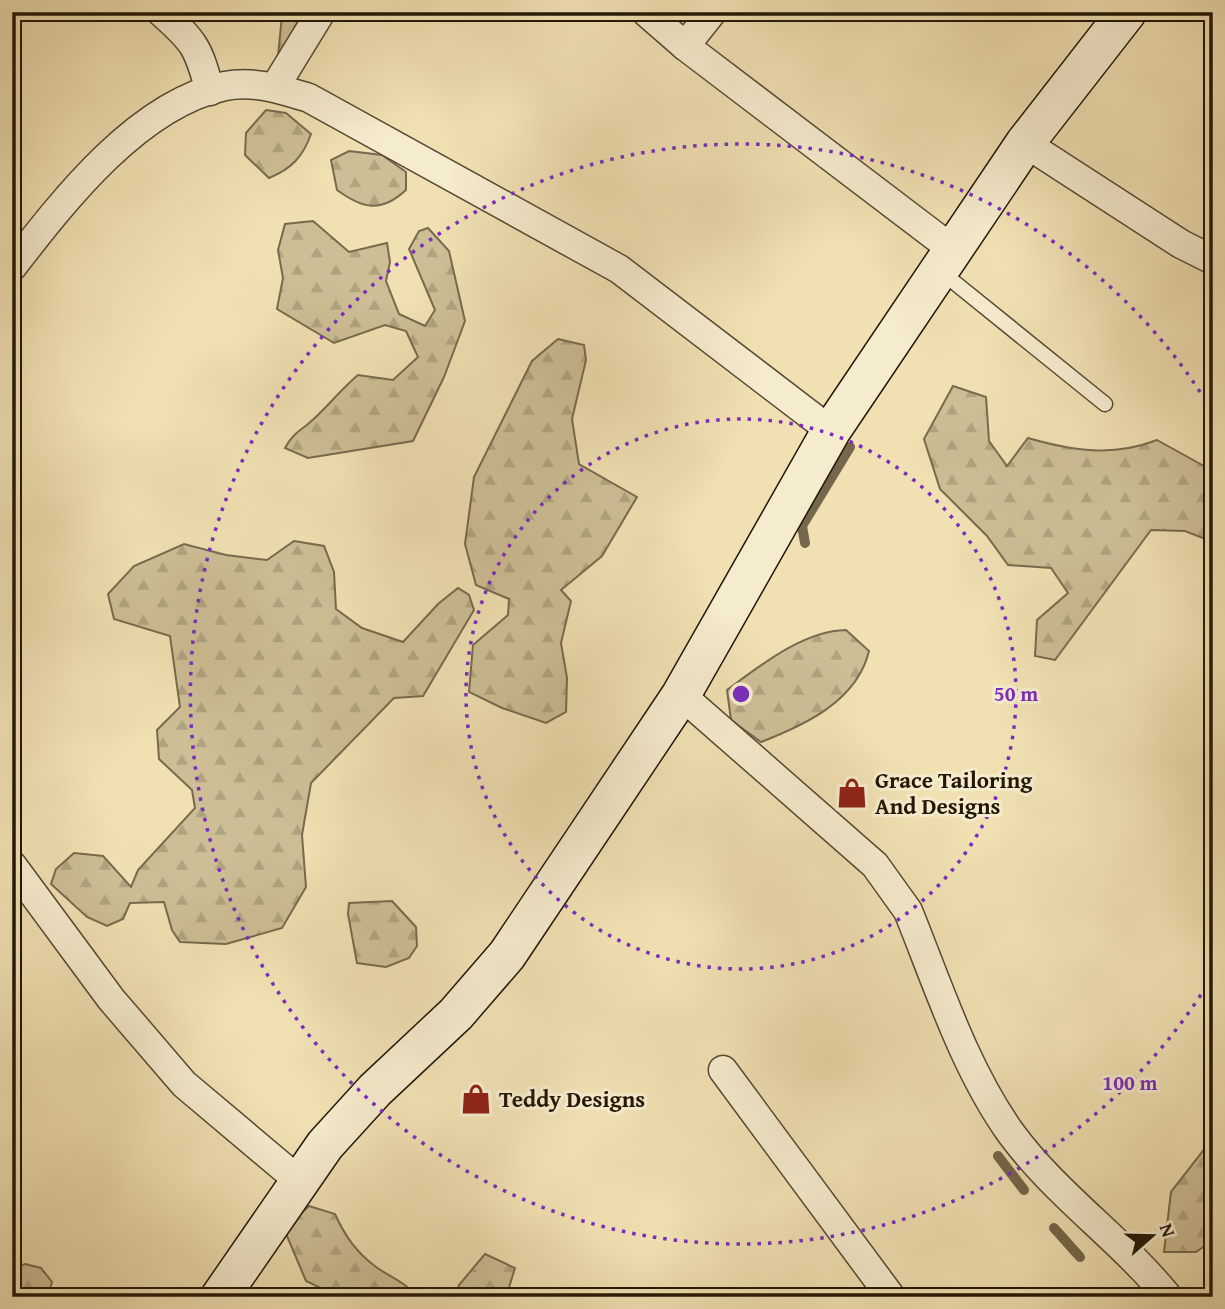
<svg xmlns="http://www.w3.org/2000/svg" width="1225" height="1309" font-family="'Gentium Book Plus',serif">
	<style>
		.forest { fill: url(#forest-firs); stroke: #786a4e; stroke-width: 2 }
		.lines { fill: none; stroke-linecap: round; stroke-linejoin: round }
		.stream { stroke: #74674b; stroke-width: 10 }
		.lane-casing { stroke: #564932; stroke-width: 17 }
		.street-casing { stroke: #564932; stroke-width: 31 }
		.secondary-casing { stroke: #221707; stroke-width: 41 }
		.lane { stroke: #f5ebcd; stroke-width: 14 }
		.street { stroke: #f5ebcd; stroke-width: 28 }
		.secondary { stroke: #f5ebcd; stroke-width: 38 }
		.ring { fill: none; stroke: #7b2cbf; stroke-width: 3.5; stroke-dasharray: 3.5 7 }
		.labels { text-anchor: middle; stroke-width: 6; stroke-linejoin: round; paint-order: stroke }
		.poi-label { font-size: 23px; font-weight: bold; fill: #221707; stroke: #f5ebcd; text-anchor: start }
		.centre { fill: #7b2cbf; stroke: #f5ebcd; stroke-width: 3.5 }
		.ring-label { font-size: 21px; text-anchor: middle; font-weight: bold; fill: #7b2cbf; stroke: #f5ebcd; stroke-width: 6; stroke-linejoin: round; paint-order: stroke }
	</style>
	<defs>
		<pattern id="forest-firs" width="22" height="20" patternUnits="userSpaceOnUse" patternTransform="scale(1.75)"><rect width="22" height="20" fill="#cdbe95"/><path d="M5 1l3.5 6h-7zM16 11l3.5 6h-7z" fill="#b0a37f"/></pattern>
	</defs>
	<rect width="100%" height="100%" fill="#f0e0b2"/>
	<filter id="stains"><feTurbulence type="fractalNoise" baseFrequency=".00286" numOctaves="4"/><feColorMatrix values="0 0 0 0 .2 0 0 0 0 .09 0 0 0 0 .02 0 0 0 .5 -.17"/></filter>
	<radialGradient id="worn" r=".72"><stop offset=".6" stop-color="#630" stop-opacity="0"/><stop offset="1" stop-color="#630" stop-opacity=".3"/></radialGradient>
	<!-- forest -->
	<g class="forest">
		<polygon points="264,12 309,12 275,87 282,15"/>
		<path d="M266,110L286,113L311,134C303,157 291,169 269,178L245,155L246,133Z"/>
		<path d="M349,151L382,155L406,172V190C381,213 363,209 337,190L331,160Z"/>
		<path d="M313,221L349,252L387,243L390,262L386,281L399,314L425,326L435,310L409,249L419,231L428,228L449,251L465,321L444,377L413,441L308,458L285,448C292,435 298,432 308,424C326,409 340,390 358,375L393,380L418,357L406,331L385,325L334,343L277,309L283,278L278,250L285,224Z"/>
		<polygon points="558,339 584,345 586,360 572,419 579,464 637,497 602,556 561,590 571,601 561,643 567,678 566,712 546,723 502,708 469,692 473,645 508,615 509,599 476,585 465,544 474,477 532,361"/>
		<path d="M953,386L986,397L989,441L1007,466L1028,438C1073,451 1113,457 1157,440L1213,471V542L1185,531L1151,530L1055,660L1035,656L1037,620L1068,593L1051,568L1008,565L987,536L940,489L924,439Z"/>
		<polygon points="294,541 324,546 334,572 336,609 362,628 403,642 438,604 458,588 469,595 474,610 423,696 394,698 311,783 302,835 306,887 282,928 226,944 180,942 172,930 164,902 130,903 123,919 107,926 87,917 51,884 56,869 74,853 103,856 131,887 138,870 195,808 192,790 159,759 157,730 180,707 170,636 114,619 108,594 134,566 184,544 226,555 267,560"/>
		<path d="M846,630L869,651C857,701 805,725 761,742L731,720L727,690C761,665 803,631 846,630Z"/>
		<polygon points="392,901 416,927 417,946 409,958 386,967 357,963 348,914 349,903"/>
		<polygon points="1213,1138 1213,1240 1196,1252 1164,1252 1171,1192"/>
		<path d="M309,1206L335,1214C345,1236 356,1252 376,1267C390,1277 407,1283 417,1297L333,1294L306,1281L284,1229Z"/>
		<polygon points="485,1254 515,1268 506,1297 456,1297 459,1285"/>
		<polygon points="25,1264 41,1268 52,1282 48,1297 12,1297 12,1269"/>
	</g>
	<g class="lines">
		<!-- stream -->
		<g class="stream">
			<polyline points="805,543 802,526 850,447"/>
			<polyline points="998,1156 1024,1190"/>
			<polyline points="1054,1228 1080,1257"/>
			<polyline points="1118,1292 1123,1297"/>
		</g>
		<!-- lane casing -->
		<g class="lane-casing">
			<polyline id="lane" points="939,270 1105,404"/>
		</g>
		<!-- street casing -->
		<g class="street-casing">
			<g id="street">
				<path d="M161,12C195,42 198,47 210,91"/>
				<polyline points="646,12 685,46 952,249"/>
				<polyline points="685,46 712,12"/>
				<polyline points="275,87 321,12"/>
				<polyline points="1025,143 1181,244 1213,260"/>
				<path d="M12,267C64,200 138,104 225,86C254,80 282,90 309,98L619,269L831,431"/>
				<path d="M681,695L875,865L908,911C938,985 964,1067 1010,1132C1055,1194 1120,1238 1168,1297"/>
				<polyline points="12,865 111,999 184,1084 298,1180"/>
				<polyline points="723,1070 891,1297"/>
			</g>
		</g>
		<!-- secondary casing -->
		<g class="secondary-casing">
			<polyline id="secondary" points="220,1297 325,1145 375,1090 456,1014 507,955 681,695 831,431 1025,143 1127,12"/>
		</g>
		<!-- lane -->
		<use href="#lane" class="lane"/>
		<!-- street -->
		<use href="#street" class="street"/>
		<!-- secondary -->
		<use href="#secondary" class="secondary"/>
	</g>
	<!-- distance rings -->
	<g class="ring">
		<circle cx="741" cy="694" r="275"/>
		<path d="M1212 977A550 550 0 1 1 1212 411"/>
	</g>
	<!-- icons -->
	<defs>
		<g id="shop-bare" transform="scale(2.415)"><path d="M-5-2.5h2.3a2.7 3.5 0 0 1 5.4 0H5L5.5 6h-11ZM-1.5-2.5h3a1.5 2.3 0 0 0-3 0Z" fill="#8f2418" stroke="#f5ebcd" stroke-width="2.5" paint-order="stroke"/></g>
	</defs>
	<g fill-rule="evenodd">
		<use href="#shop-bare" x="852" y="793"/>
		<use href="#shop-bare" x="476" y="1099"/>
	</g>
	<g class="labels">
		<!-- poi labels -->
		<g class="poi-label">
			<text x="875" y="788">Grace Tailoring<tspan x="875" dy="26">And Designs</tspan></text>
			<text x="499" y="1107">Teddy Designs</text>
		</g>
	</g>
	<circle cx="741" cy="694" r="10" class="centre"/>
	<g class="ring-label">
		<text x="1016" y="701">50 m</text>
		<text x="1130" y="1090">100 m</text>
	</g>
	<!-- margin -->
	<rect width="1225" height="1309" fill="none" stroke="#f0e0b2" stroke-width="42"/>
	<rect x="14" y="14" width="1197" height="1281" fill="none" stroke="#221707" stroke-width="3.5"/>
	<rect x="21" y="21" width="1183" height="1267" fill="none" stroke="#221707" stroke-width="2"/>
	<!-- north arrow -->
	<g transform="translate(1152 1236) rotate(70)" stroke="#f5ebcd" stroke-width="5" paint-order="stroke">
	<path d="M0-5L12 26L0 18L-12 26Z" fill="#221707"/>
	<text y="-10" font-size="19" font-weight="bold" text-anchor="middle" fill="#221707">N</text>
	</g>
	<rect width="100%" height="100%" filter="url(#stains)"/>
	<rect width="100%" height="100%" fill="url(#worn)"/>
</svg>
